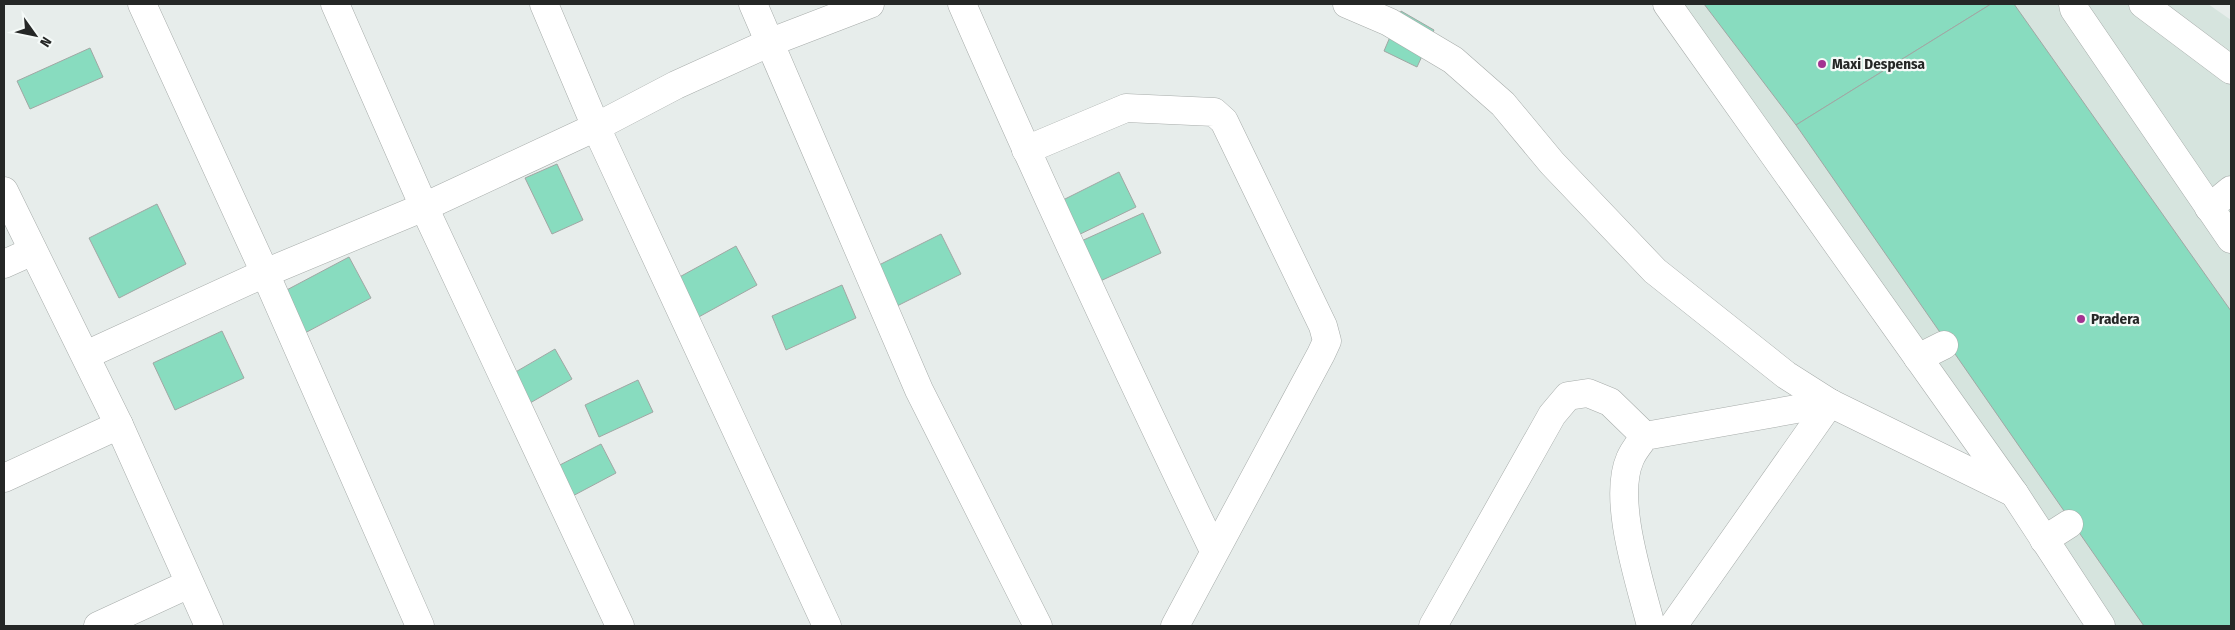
<svg xmlns="http://www.w3.org/2000/svg" width="2235" height="630" font-family="'Fira Sans Condensed',sans-serif">
	<style>
		.built { fill: #d6e4de }
		.building { fill: #88dcbf; stroke: #a1a7a4 }
		.lines { fill: none; stroke-linecap: round; stroke-linejoin: round }
		.minor-casing { stroke: #a7acaa; stroke-width: 29 }
		.minor { stroke: #fff; stroke-width: 28 }
		.poi-dot { fill: #a33391; stroke: #f5faf8; stroke-width: 2 }
		.labels { text-anchor: middle; stroke-width: 4.5; stroke-linejoin: round; paint-order: stroke }
		.poi-label { font-size: 15px; font-weight: bold; fill: #252726; stroke: #f5faf8; text-anchor: start }
	</style>
	<rect width="100%" height="100%" fill="#e7edeb"/>
	<!-- built -->
	<polygon class="built" points="1677,4 2208,4 2231,20 2231,626 2102,626"/>
	<!-- building -->
	<g class="building">
		<polygon points="1704,4 1991,4 1796,125"/>
		<polygon points="1991,4 2014,4 2231,311 2231,626 2144,626 1796,125"/>
		<polygon points="1401,11 1434,30 1417,67 1384,51"/>
		<polygon points="90,48 103,77 30,109 17,81"/>
		<polygon points="557,164 583,220 552,234 525,178"/>
		<polygon points="1119,172 1136,207 1070,239 1053,205"/>
		<polygon points="157,204 186,264 119,298 89,238"/>
		<polygon points="1143,213 1161,253 1096,283 1077,243"/>
		<polygon points="941,234 961,274 895,307 875,267"/>
		<polygon points="736,246 757,285 695,319 674,280"/>
		<polygon points="349,257 371,298 303,334 281,293"/>
		<polygon points="842,285 856,318 786,350 772,316"/>
		<polygon points="222,331 244,378 175,410 153,363"/>
		<polygon points="555,349 572,379 523,407 507,377"/>
		<polygon points="638,380 653,412 599,437 585,405"/>
		<polygon points="601,444 616,473 567,499 552,469"/>
	</g>
	<g class="lines">
		<!-- minor casing -->
		<g class="minor-casing">
			<g id="minor">
				<polyline points="142,4 265,273 420,626"/>
				<polyline points="335,4 424,207 620,626"/>
				<polyline points="544,4 596,127 827,626"/>
				<polyline points="753,4 919,390 1038,626"/>
				<path d="M962,4C1042,188 1127,370 1214,551"/>
				<polyline points="1347,4 1389,22 1453,60 1503,104 1552,163 1655,271 1786,375 1830,403 2014,493"/>
				<polyline points="1667,4 2014,493 2101,626"/>
				<polyline points="2073,4 2074,9 2231,239"/>
				<polyline points="2143,4 2231,70"/>
				<polyline points="1026,150 1126,108 1214,112 1224,121 1323,326 1327,341 1321,354 1175,626"/>
				<polyline points="4,191 119,425 209,626"/>
				<polyline points="2209,208 2231,190"/>
				<polyline points="4,264 33,251"/>
				<polyline points="86,355 265,273 424,207 596,127 676,85 771,42 870,4"/>
				<polyline points="1918,358 1944,345"/>
				<polyline points="4,478 119,425"/>
				<polyline points="2044,540 2069,524"/>
				<polyline points="98,626 189,584"/>
				<polyline points="1433,626 1552,415 1568,396 1588,393 1610,402 1645,436"/>
				<path d="M1651,626C1640,582 1612,500 1630,459C1633,451 1640,443 1645,436L1830,403"/>
				<polyline points="1673,626 1830,403"/>
			</g>
		</g>
		<!-- minor -->
		<use href="#minor" class="minor"/>
	</g>
	<!-- markers -->
	<g class="poi-dot">
		<circle cx="1822" cy="64" r="5"/>
		<circle cx="2081" cy="319" r="5"/>
	</g>
	<g class="labels">
		<!-- poi labels -->
		<g class="poi-label">
			<text x="1832" y="69">Maxi Despensa</text>
			<text x="2091" y="324">Pradera</text>
		</g>
	</g>
	<!-- border -->
	<rect width="2235" height="630" fill="none" stroke="#252726" stroke-width="10"/>
	<!-- north arrow -->
	<g transform="translate(35 35) rotate(123)" stroke="#f5faf8" stroke-width="4" paint-order="stroke">
	<path d="M0-4L9 19L0 12L-9 19Z" fill="#252726"/>
	<text y="-8" font-size="14" font-weight="bold" text-anchor="middle" fill="#252726">N</text>
	</g>
</svg>
